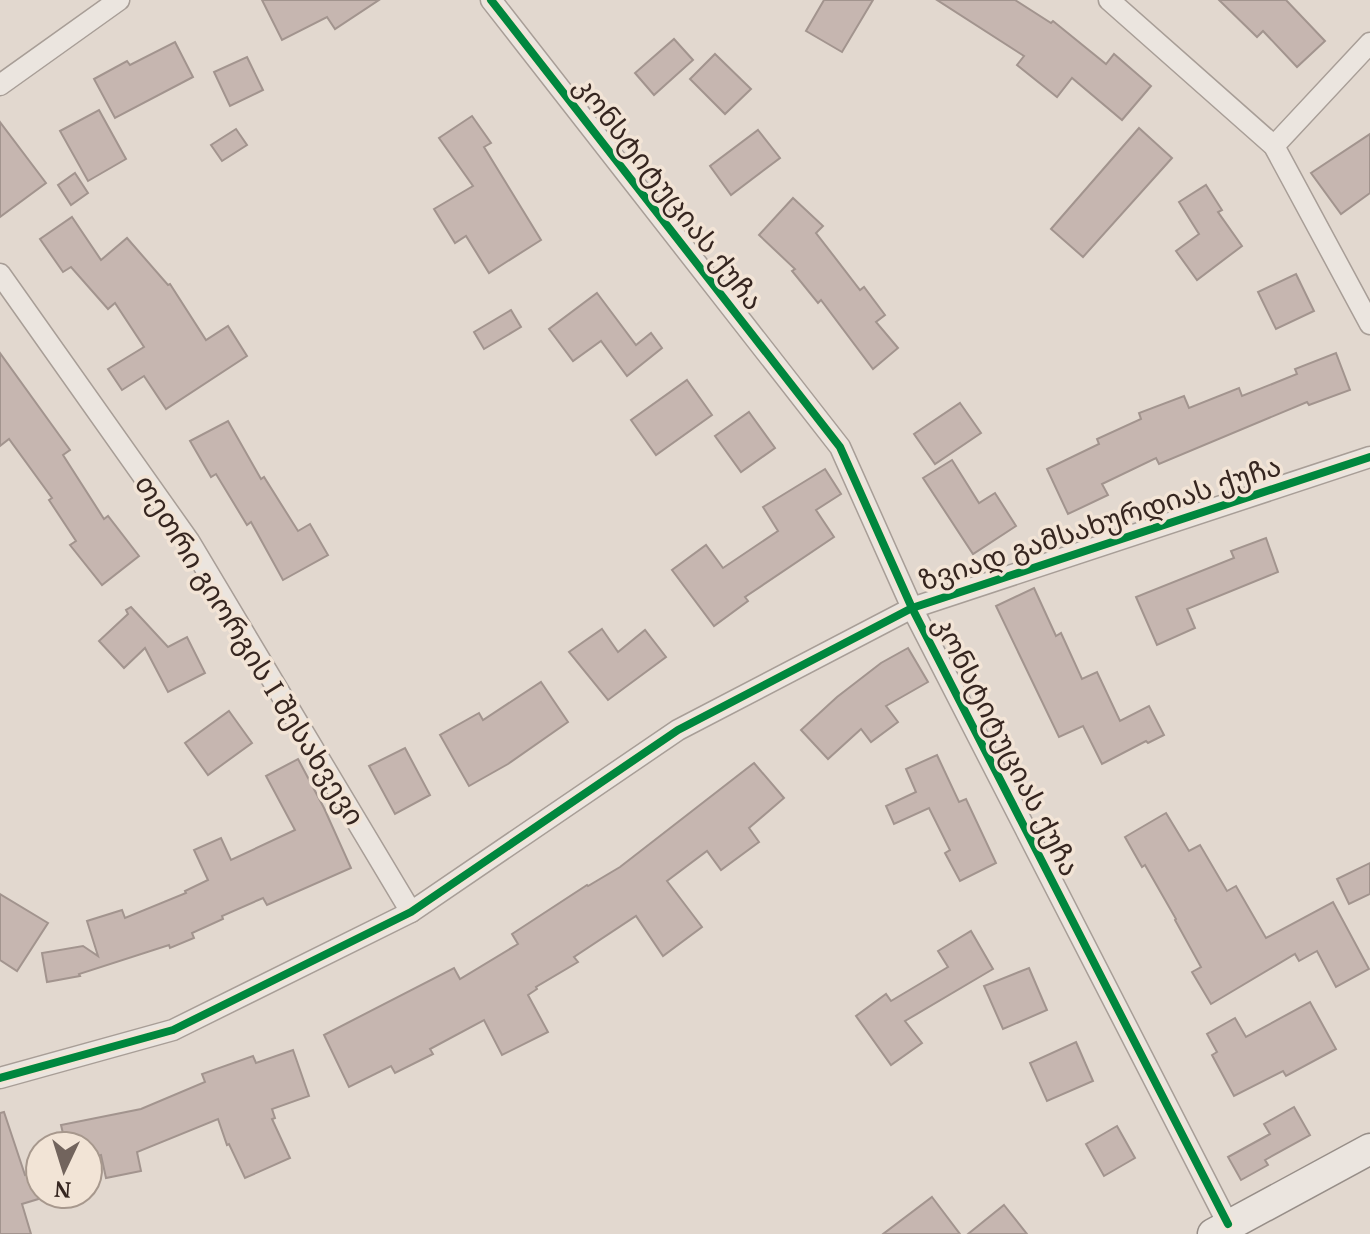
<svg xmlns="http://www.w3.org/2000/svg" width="1370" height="1234" font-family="'PT Serif','Noto Sans Georgian',serif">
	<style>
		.building { fill: #c6b6b0; stroke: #a2948e; stroke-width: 2 }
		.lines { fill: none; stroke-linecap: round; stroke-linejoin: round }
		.minor-casing { stroke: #a89e97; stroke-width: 23 }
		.secondary-casing { stroke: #978e88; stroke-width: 33 }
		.minor { stroke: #ebe5df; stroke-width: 20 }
		.secondary { stroke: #ebe5df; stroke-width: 30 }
		.cycleway-casing { stroke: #f2e4d6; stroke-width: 13 }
		.cycleway { stroke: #00873e; stroke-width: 8 }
		.labels { text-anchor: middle; stroke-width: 7; stroke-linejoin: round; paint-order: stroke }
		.street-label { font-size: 28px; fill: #362620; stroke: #f2e4d6 }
	</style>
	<rect width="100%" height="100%" fill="#e2d8cf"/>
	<!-- building -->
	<g class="building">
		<polygon points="262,0 379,0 335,29 327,17 282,40"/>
		<polygon points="824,0 873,0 842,52 806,31"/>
		<polygon points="937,0 1015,0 1051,23 1053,21 1106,64 1114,54 1151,86 1122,120 1072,78 1057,97 1017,65 1024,56"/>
		<polygon points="1219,0 1286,0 1325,41 1297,67 1263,31 1257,37"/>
		<polygon points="674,39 693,60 654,95 635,73"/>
		<polygon points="175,42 193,77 115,118 94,79 127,61 130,65"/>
		<polygon points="715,54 751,89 725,114 690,79"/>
		<polygon points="247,57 263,90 230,106 214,72"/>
		<polygon points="99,110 126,159 88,181 60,131"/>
		<polygon points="472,116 491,143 484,147 541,240 489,273 466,236 455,243 434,209 473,186 439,138"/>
		<polygon points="0,122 46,183 0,217"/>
		<polygon points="1139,128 1172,158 1083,257 1051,229"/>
		<polygon points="236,129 247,145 222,161 211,145"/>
		<polygon points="758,130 780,158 731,195 710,166"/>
		<polygon points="1370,134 1370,193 1341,214 1311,173"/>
		<polygon points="75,173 88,193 71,205 58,185"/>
		<polygon points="1206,185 1222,210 1218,212 1242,246 1197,280 1176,251 1199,234 1179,202"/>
		<polygon points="793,198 823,226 816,233 860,290 864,287 885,315 876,322 898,348 873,369 821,300 818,303 792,271 795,269 759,235"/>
		<polygon points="72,217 101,260 127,238 168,285 170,284 206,340 228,326 247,356 166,409 144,376 122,390 108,369 144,347 115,303 108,309 71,267 63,272 40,239"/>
		<polygon points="1296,274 1314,311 1276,329 1258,292"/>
		<polygon points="597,293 636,345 651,333 662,348 627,376 601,341 573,361 549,329"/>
		<polygon points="511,310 521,327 484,349 474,332"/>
		<polygon points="0,353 70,450 63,455 104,519 108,516 139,556 102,585 70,545 76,541 49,500 52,498 9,439 0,446"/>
		<polygon points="1336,353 1350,390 1309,405 1307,402 1159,464 1156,458 1102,484 1108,495 1068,514 1047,469 1099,444 1097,439 1141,419 1139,413 1184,396 1189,408 1239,388 1242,396 1297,374 1295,369"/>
		<polygon points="687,380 712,415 656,455 631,420"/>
		<polygon points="960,403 981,433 935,464 914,434"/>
		<polygon points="749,412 775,448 741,472 715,436"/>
		<polygon points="228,421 261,479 264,477 298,531 310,524 328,555 283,580 251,522 247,525 216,474 211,477 190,441"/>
		<polygon points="952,460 979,503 995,493 1016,526 973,554 923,478"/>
		<polygon points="825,469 841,494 816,510 834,537 745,597 748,601 714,626 672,570 706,545 723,568 778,531 763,507"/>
		<polygon points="1266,538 1278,572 1187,609 1195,628 1157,645 1136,597 1234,558 1231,551"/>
		<polygon points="1034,588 1056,636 1061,633 1082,679 1097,672 1120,721 1149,706 1164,735 1148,743 1146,741 1102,764 1083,726 1059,737 996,606"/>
		<polygon points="131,607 168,647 187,637 205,673 168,692 145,648 124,668 99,641 128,614 126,610"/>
		<polygon points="602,629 618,652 645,630 666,657 608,700 569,652"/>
		<polygon points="908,648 928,682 886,706 898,722 871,742 861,729 828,759 801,730 837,697 881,663"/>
		<polygon points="541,682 568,722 508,764 469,786 440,735 479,713 483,720"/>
		<polygon points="229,711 252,743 208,775 185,743"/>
		<polygon points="405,748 430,795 395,814 369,766"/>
		<polygon points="937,755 959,802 966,799 996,863 960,881 945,853 950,850 929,808 894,824 886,806 916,792 906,769"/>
		<polygon points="298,759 324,808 351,868 267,905 263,898 222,916 223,919 192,933 194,938 170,948 169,945 79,974 80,976 47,982 42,953 83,946 98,956 87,921 122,910 125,918 186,893 185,891 208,880 194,850 221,838 231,860 295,830 266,776"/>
		<polygon points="754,763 784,798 749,828 759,842 721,870 707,851 667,881 702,927 663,956 636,916 574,957 578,962 536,987 537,989 528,995 548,1032 502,1055 484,1020 430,1049 433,1054 395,1073 391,1066 349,1087 324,1035 454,968 460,979 518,944 512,934 587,885 588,886 620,867"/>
		<polygon points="1166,813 1189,851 1200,845 1227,891 1236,886 1266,938 1333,902 1369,969 1336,987 1317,951 1299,961 1295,954 1211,1004 1192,972 1201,967 1175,920 1176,919 1145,865 1142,867 1125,837"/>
		<polygon points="1370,863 1370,894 1349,904 1337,879"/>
		<polygon points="0,894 48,923 17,971 0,960"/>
		<polygon points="971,931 993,969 905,1021 922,1043 891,1065 856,1016 886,994 891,1001 948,967 938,951"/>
		<polygon points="1029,968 1047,1010 1003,1029 984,986"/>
		<polygon points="1310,1002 1336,1049 1286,1076 1283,1071 1234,1096 1212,1055 1217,1052 1207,1034 1235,1018 1246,1037"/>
		<polygon points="1076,1042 1093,1081 1047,1101 1030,1063"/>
		<polygon points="293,1050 309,1096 272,1109 275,1118 272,1119 290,1158 245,1178 229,1144 227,1145 218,1119 137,1152 141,1171 106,1178 101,1155 88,1159 88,1146 66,1146 61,1125 141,1109 205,1082 202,1074 253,1056 256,1063"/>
		<polygon points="1294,1107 1310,1135 1265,1160 1268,1165 1241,1180 1228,1157 1270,1134 1264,1124"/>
		<polygon points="4,1112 25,1175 37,1171 40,1194 44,1194 45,1197 22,1204 31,1234 0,1234 0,1113"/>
		<polygon points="1117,1126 1135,1158 1104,1176 1086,1144"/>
		<polygon points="932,1197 960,1234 883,1234"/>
		<polygon points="1004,1205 1027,1234 968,1234"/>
	</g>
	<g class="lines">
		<!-- minor casing -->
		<g class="minor-casing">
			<g id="minor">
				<polyline points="491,0 840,447 912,608 1228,1224"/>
				<polyline points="1109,0 1274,146 1370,324"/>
				<polyline points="0,85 119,0"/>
				<polyline points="1274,146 1370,43"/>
				<polyline points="0,274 189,541 411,912"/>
				<polyline points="0,1078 173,1030 411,912 678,730 912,608 1370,457"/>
			</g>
		</g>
		<!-- secondary casing -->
		<g class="secondary-casing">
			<polyline id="secondary" points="1213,1234 1370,1149"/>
		</g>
		<!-- minor -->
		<use href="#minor" class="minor"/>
		<!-- secondary -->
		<use href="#secondary" class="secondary"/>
		<!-- cycleway casing -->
		<g class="cycleway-casing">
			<g id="cycleway">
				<polyline points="491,0 840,447 912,608 1228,1224"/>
				<polyline points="0,1078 173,1030 411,912 678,730 912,608 1370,457"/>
			</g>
		</g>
		<!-- cycleway -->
		<use href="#cycleway" class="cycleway"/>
	</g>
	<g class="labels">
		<!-- street labels -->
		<g class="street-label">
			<text transform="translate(669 193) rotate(52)" y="10">კონსტიტუციას ქუჩა</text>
			<text transform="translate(1100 523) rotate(-18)" y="10">ზვიად გამსახურდიას ქუჩა</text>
			<text transform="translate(250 650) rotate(58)" y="10">თეთრი გიორგის I შესახვევი</text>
			<text transform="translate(1007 746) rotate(63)" y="10">კონსტიტუციას ქუჩა</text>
		</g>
	</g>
	<!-- north arrow -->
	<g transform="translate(64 1170) rotate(184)"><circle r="38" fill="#f2e4d6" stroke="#a7988d" stroke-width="2"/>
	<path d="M0-6L14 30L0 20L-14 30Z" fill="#72645d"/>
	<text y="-12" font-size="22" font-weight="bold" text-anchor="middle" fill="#362620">N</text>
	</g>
</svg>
